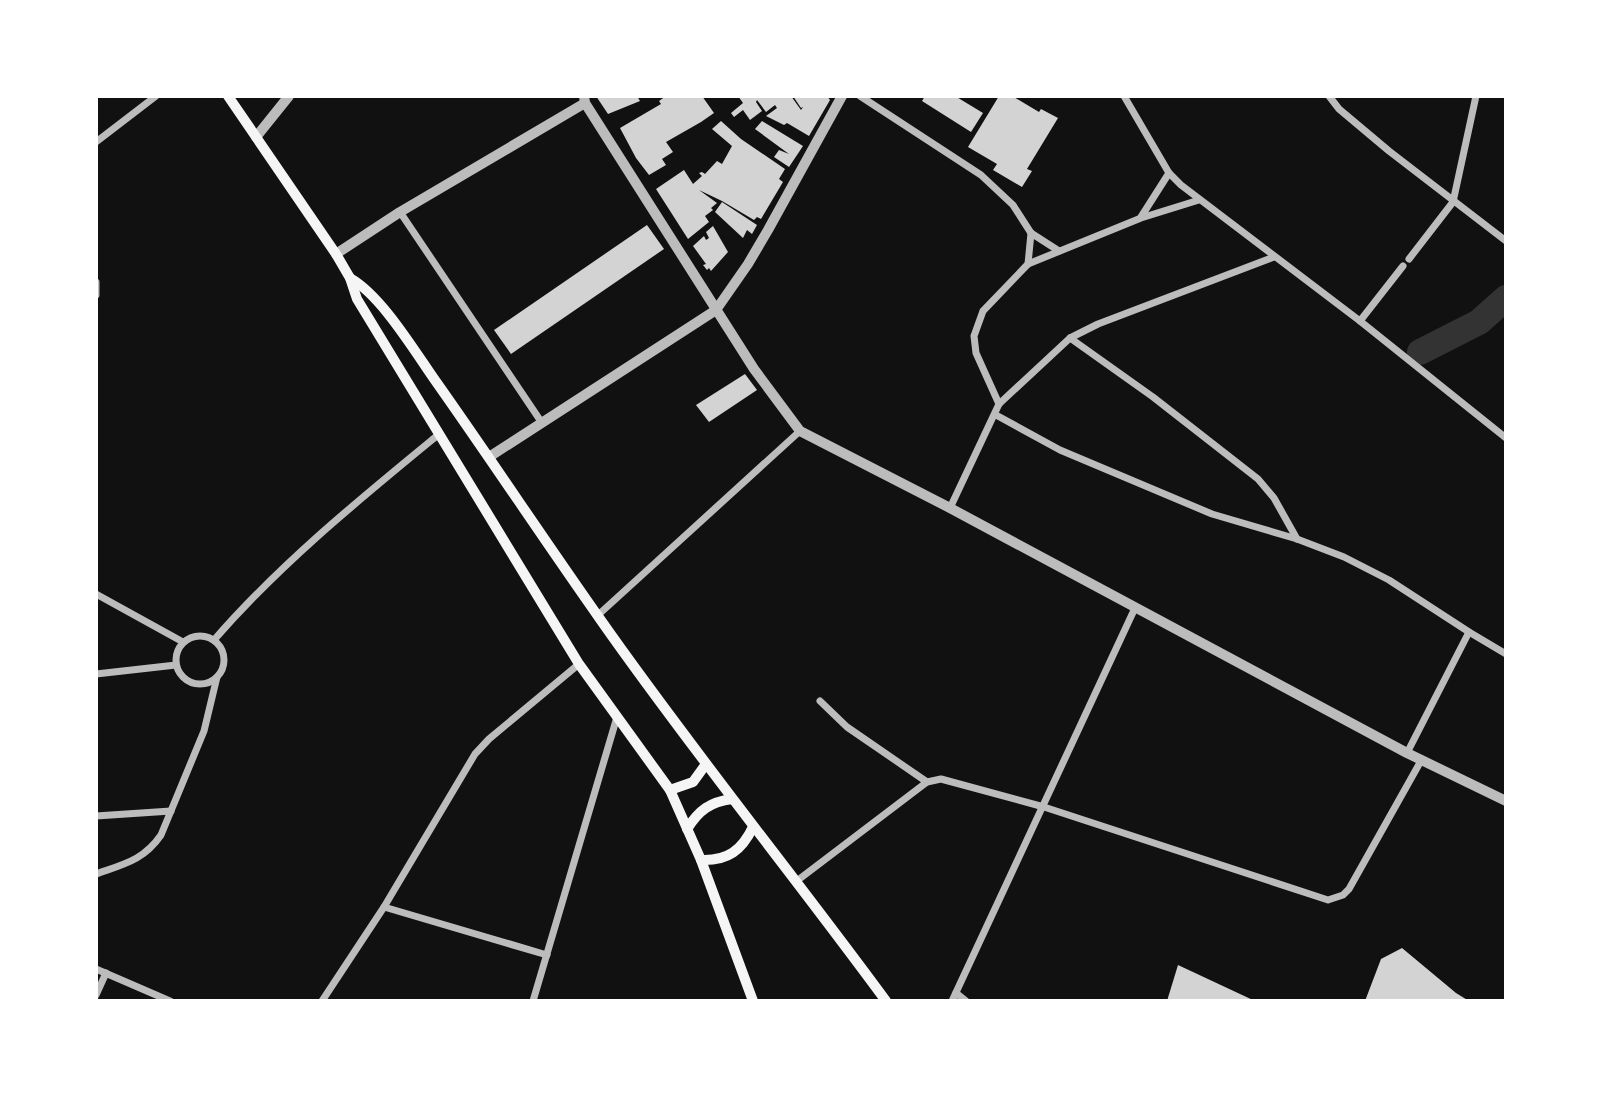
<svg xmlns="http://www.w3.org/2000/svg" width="1602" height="1097" font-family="Poppins,sans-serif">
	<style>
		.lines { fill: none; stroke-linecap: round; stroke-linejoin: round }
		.river { stroke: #333; stroke-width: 26 }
		.building { fill: #d3d3d3 }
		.minor { stroke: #bcbcbc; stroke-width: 7 }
		.tertiary { stroke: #bcbcbc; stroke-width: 10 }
		.secondary { stroke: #f5f5f5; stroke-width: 10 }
	</style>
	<rect width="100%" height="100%" fill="#111"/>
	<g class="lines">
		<!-- river -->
		<polyline class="river" points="1420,352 1479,322 1506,298"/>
	</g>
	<!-- building -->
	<g class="building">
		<polygon points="596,96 637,96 640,101 608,114"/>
		<polygon points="666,96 702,96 714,113 701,122 666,142 673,152 662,159 666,165 649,175 636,158 620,128 661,104 659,101"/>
		<polygon points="738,96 791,96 801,110 803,107 801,108 793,96 827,96 830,100 809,136 787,123 784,125 766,116 777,108 775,105 766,112 757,100 756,102 762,111 750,120 743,110 734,117 731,113 743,103"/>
		<polygon points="925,96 955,96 983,113 971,132 922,101"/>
		<polygon points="999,96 1012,96 1039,112 1041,109 1058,118 1027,169 1032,171 1022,187 993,170 997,164 968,147"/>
		<polygon points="721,121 741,139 785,169 779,179 783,182 761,219 757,217 754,220 722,201 699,190 717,203 711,208 713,210 705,216 709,222 688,239 656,189 684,170 693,184 702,176 699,173 702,172 705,174 717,161 722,164 732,146 712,129"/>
		<polygon points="762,121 803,146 789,167 774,157 779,150 789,154 755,129"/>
		<polygon points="722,202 757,225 752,234 747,230 743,238 715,212"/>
		<polygon points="647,225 664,249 511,354 494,330"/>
		<polygon points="713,226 728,252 711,271 709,268 707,270 703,265 706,264 693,246 704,236 706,240 709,238 706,232"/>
		<polygon points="745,374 757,390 709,422 696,405"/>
		<polygon points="1402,948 1456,993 1469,1001 1365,1001 1381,959"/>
		<polygon points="1178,965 1255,1001 1167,1001"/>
	</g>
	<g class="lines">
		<!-- minor -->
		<g class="minor">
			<polyline points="860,96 981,175 1013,205 1031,233 1059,251"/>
			<polyline points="1124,96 1169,173 1181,185 1360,321 1506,438"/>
			<polyline points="1329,96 1339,109 1389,151 1506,241"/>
			<polyline points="96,142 156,96"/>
			<polyline points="400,212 542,423"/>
			<polyline points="1141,217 1169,173"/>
			<polyline points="1409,259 1453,202 1476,96"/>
			<polyline points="1028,264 1141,218 1199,200"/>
			<polyline points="96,282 96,295"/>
			<polyline points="1360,321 1403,266"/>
			<polyline points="1070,338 1153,397 1258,479 1274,498 1297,539"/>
			<polyline points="999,404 976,353 974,336 983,311 1028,264 1031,233"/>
			<polyline points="996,415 1060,450 1212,514 1297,539 1344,557 1389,580 1469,632 1506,654"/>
			<polyline points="950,508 999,404 1070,338 1098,324 1274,257"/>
			<polyline points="96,594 183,642"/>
			<polyline points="597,616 800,431"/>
			<circle cx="200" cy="660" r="24"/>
			<path d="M214,640C281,563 360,499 438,435"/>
			<polyline points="96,674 176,665"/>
			<polyline points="820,701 847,727 927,782"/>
			<polyline points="1407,753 1469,632"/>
			<polyline points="96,816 171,811"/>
			<path d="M96,874C124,864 144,860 161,835L204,731L217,677"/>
			<polyline points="798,880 927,782 941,779 1044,807 1328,900 1343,895 1349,889 1422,759"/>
			<polyline points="384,907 547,955"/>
			<polyline points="96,969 170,1001"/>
			<polyline points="956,993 966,1001"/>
			<polyline points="96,995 106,973"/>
			<polyline points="322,1001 384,907 475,754 489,739 579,664"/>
			<polyline points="533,1001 617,717"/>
			<polyline points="952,1001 1135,608"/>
		</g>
		<!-- tertiary -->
		<g class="tertiary">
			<polyline points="584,96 585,103 754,369 800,431 950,508 1407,753 1506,801"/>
			<polyline points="256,137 289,96"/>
			<polyline points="336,254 400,212 585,103"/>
			<polyline points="489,457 716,310 748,264 768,230 842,96"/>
		</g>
		<!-- secondary -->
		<g class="secondary">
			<polyline points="228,96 336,254 350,278 357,299 579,664 670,790 701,860 753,1001"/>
			<path d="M350,278C382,296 415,352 437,383C492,461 545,541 600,619C691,749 792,873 886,1001"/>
			<polyline points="670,790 693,782 706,764"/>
			<path d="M687,829C699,810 710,802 732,799"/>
			<path d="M701,860C728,861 742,850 753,827"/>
		</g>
	</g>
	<!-- border -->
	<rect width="1602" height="1097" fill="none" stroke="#ffffff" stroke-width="196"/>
</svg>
